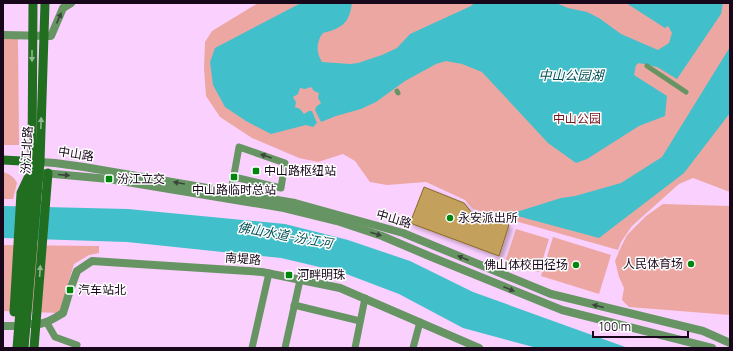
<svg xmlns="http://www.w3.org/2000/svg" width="733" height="351" font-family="Manrope,'Noto Sans SC',sans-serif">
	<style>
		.green { fill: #eca7a2 }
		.water { fill: #41c0cb }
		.building { fill: #c3a05c; stroke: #8a6922; filter: url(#shadow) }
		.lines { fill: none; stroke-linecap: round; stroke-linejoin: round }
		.pedestrian { stroke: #669463; stroke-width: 5 }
		.minor { stroke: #669463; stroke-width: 7 }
		.tertiary { stroke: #669463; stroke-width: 8 }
		.secondary { stroke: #216e21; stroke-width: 9 }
		.secondary-bridge { stroke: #216e21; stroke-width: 9 }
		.oneway { fill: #3b463b }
		.oneway2 { fill: #90b690 }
		.poi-dot { fill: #00860c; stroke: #fff; stroke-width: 1.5 }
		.labels { text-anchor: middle; stroke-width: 3; stroke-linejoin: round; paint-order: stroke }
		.park-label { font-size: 12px; fill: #78151c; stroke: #fff }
		.street-label { font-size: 12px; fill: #18061a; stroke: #fff }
		.poi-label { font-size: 12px; fill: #18061a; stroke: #fff; text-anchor: start }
		.water-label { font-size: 13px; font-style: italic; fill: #025056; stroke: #fff }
	</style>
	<defs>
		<filter id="shadow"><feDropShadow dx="3" dy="3" stdDeviation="2" flood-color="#0004"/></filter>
	</defs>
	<rect width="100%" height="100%" fill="#fad0ff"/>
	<!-- green -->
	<g class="green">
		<polygon points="258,3 730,3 730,192 693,178 679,184 632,226 621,242 618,250 473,209 465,200 426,182 387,185 370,182 355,161 343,154 318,162 299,158 252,138 220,117 206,96 204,68 205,42 212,31"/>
		<polygon points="3,38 18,38 19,145 3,145"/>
		<path d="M3,172C10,174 14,177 17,183L13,199H3Z"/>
		<polygon points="663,204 730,206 730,315 629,307 622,300 624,288 619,277 615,261 620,249 627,235 646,216"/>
		<polygon points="516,229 549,239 539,272 505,262"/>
		<polygon points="553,237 611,255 599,294 541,276"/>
		<polygon points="3,245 99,246 99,253 89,255 74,264 59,313 3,311"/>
	</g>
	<!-- water -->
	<g class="water">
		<path d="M301,3H352C349,24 342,28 323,33C316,42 316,53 322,62L350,64L358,63L382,55L397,48L410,34L471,6L474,3H556L568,8L587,12L599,18L621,34L658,50L669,43L672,33L668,26L665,28L626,3H723L721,14L677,79L657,67L639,63L636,65L634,75L667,96L665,116L639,126L587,159L576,163L548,143L482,72L462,64L446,61L436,64L405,81L376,102L361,109L336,116L321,122L315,110L316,107L321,103L318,98L319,93L314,91L311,87L305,89L300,88L298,94L293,97L296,102L295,107L300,109L304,114L309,111H312L317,123L313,127L306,125L271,134L246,121L225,107L213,85L210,62L215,48Z"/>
		<polygon points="730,47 730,113 684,173 599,238 510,214 561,198 575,196 621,183 662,157"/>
		<polygon points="3,206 128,209 285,224 348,240 410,261 473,292 628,348 537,348 463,328 399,294 341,272 281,258 127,242 3,238"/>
	</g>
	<!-- building -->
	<polygon class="building" points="424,187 464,203 472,213 509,225 499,256 410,223"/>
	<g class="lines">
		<!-- pedestrian -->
		<g class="pedestrian">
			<polyline points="647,66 686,92"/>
			<polyline points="397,91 398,93"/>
		</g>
		<!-- minor -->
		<g class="minor">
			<polyline points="230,197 239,147 285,163 281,188 234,177"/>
			<polyline points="294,305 360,321"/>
			<polyline points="47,323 55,337 77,345"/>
			<polyline points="252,348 269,273"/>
			<polyline points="285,348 300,280"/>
			<polyline points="355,348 365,298"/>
			<polyline points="413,348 420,322"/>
		</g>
		<!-- tertiary -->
		<g class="tertiary">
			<polyline points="3,35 51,36 63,8 71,3"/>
			<polyline points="40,162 55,163 84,167 295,203 403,233 551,294 703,331 730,343"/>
			<polyline points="43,173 109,179 284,208 337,221 382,236 429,256 562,310 712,348"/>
			<path d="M31,324C43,326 53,319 63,313L70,290L77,271L92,261L262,272L340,288L479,348"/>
			<polyline points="3,326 13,326"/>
		</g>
		<!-- secondary -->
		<g class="secondary">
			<polyline points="3,160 40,162 24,348"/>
			<polyline points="14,312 21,193 28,178"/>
			<polyline points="17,348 32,161"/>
			<polyline points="34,348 48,173"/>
		</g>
		<!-- secondary-bridge -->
		<g class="secondary-bridge">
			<polyline points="32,161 33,3"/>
			<polyline points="40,162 45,3"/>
		</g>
	</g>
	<!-- one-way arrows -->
	<defs><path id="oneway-solid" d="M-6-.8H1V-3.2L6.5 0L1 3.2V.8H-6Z"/></defs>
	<g class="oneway">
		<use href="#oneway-solid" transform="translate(59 18) rotate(-66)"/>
		<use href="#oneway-solid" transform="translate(266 156) rotate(-161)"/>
		<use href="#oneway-solid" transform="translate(64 175) rotate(5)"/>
		<use href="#oneway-solid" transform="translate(179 183) rotate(-170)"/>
		<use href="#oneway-solid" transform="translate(376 234) rotate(18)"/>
		<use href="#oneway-solid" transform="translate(463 258) rotate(-158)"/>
		<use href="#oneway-solid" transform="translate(509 289) rotate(22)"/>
		<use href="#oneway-solid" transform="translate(598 306) rotate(-166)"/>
	</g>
	<g class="oneway2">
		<use href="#oneway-solid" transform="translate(32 56) rotate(90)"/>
		<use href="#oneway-solid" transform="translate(41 123) rotate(-88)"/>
		<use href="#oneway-solid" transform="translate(40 271) rotate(-86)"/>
	</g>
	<!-- markers -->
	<g class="poi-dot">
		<rect x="252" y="167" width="8" height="8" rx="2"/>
		<rect x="230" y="173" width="8" height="8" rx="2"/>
		<rect x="105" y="175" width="8" height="8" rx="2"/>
		<circle cx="450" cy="218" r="4"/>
		<circle cx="691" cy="264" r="4"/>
		<circle cx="576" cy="265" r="4"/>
		<rect x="285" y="271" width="8" height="8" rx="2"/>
		<rect x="66" y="286" width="8" height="8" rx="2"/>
	</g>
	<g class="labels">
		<!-- park labels -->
		<g class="park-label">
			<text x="577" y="123">中山公园</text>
		</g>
		<!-- street labels -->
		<g class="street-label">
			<text transform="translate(27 150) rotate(-87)" y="4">汾江北路</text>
			<text transform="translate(76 154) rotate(9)" y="4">中山路</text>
			<text transform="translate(394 219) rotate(17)" y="4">中山路</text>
			<text transform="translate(243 259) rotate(4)" y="4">南堤路</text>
		</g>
		<!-- poi labels -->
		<g class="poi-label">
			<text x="264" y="175">中山路枢纽站</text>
			<text x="117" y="183">汾江立交</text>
			<text x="234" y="194" text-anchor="middle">中山路临时总站</text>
			<text x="458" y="222">永安派出所</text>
			<text x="683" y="268" text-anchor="end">人民体育场</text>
			<text x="568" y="269" text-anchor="end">佛山体校田径场</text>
			<text x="297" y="279">河畔明珠</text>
			<text x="78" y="294">汽车站北</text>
		</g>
		<!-- water labels -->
		<g class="water-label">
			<text x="571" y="80">中山公园湖</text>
			<text transform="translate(285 235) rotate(10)" y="5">佛山水道-汾江河</text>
		</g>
	</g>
	<!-- border -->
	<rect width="733" height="351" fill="none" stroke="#18061a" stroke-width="8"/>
	<!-- scale -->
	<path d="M593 331v6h95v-6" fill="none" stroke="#18061a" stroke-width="2"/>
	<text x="599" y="331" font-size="12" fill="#18061a" stroke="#ffffff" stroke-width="3" paint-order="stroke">100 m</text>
</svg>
